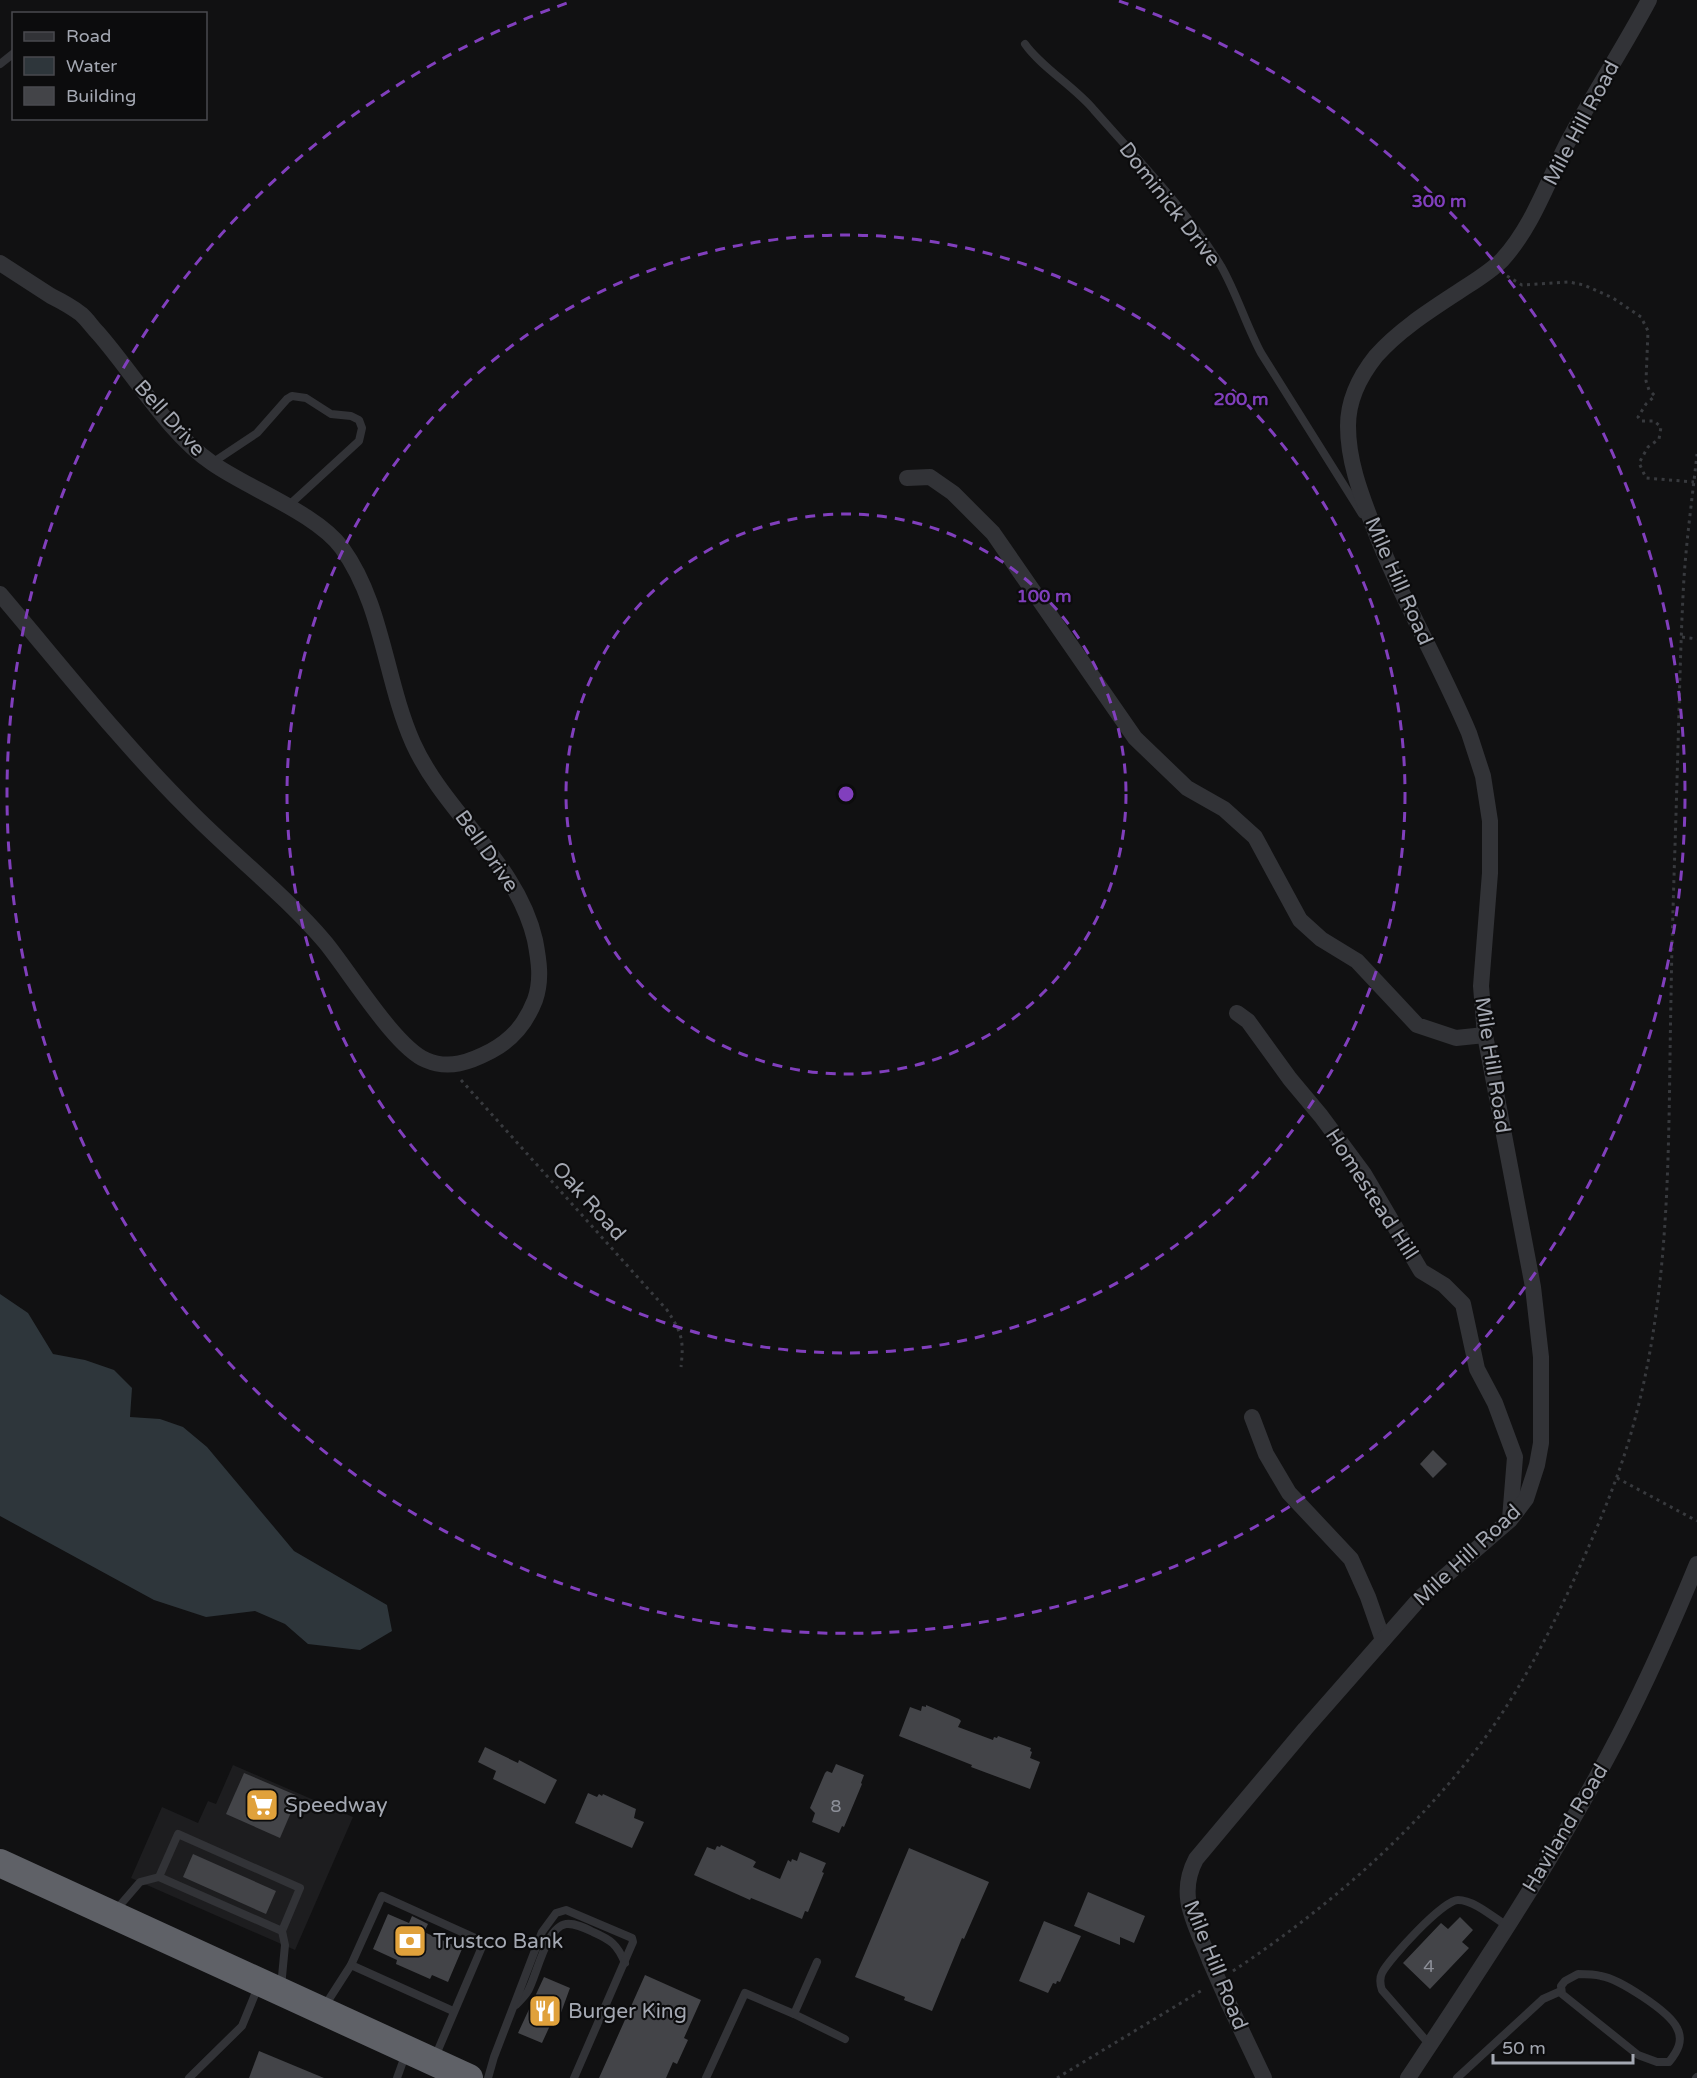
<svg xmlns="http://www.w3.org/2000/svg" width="1697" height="2078" font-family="'Varela Round',sans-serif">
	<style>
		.built { fill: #1d1d1f }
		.water { fill: #2e363b }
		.building { fill: #434448 }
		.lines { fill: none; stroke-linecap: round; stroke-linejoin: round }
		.path { stroke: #383a3e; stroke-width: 3; stroke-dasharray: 3 4.5; stroke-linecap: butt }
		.lane { stroke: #323337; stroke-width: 8 }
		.street { stroke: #323337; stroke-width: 16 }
		.highway { stroke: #5f6167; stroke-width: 28 }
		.street-bridge { stroke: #323337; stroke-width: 16 }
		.ring { fill: none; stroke: #813fbd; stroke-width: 3; stroke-dasharray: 10 8 }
		.labels { text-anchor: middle; stroke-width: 4.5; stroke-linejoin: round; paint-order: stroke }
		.number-label { font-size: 18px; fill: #8c8f98 }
		.street-label { font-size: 21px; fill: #a4a8b2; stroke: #0c0c0d }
		.poi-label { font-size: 21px; fill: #a4a8b2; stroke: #0c0c0d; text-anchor: start }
		.centre { fill: #813fbd; stroke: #0c0c0d; stroke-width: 3 }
		.ring-label { font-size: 18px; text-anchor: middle; font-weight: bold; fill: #813fbd; stroke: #0c0c0d; stroke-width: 4.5; stroke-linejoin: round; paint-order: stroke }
	</style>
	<rect width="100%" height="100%" fill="#111112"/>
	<!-- built -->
	<polygon class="built" points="233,1765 353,1817 295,1950 131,1878 162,1807 198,1823 208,1801 216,1804"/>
	<!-- water -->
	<polygon class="water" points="0,1294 28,1313 53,1354 85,1360 114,1370 132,1388 130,1417 160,1419 183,1427 207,1447 294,1551 387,1605 392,1631 360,1650 308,1644 285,1624 255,1611 206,1617 154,1600 0,1516"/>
	<!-- building -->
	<g class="building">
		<polygon points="1433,1450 1447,1464 1433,1478 1420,1464"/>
		<polygon points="926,1705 959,1719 961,1721 958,1727 993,1740 994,1737 997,1738 998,1736 1031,1748 1030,1751 1032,1752 1030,1758 1040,1762 1030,1789 971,1767 972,1765 899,1736 910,1707 921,1711 922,1706 926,1707"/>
		<polygon points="485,1747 518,1763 519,1760 557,1780 545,1804 493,1779 496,1771 478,1762"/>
		<polygon points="836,1764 864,1775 861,1783 862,1784 844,1827 842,1826 839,1833 812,1822 815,1813 810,1808 825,1773 827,1771 832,1773"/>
		<polygon points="244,1773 298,1796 280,1838 226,1814"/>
		<polygon points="588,1793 597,1797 599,1794 602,1796 603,1794 636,1809 634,1818 644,1822 632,1848 575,1823"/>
		<polygon points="721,1845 753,1860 756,1862 753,1867 780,1879 788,1860 791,1862 792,1859 797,1861 800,1852 826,1863 822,1872 824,1873 808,1912 805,1911 802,1919 751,1898 750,1900 694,1875 707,1847 715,1850 717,1846 720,1847"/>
		<polygon points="909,1848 989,1882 964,1939 962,1938 932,2011 904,2000 905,1997 855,1977"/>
		<polygon points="193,1854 276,1891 266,1914 183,1877"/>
		<polygon points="1088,1892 1145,1916 1134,1943 1120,1937 1120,1945 1074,1926"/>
		<polygon points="388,1914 409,1923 412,1916 428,1924 424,1932 462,1949 448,1982 432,1975 430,1979 396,1964 397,1960 373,1949"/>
		<polygon points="1460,1917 1473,1930 1462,1942 1469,1948 1430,1989 1403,1963 1441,1923 1448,1929"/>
		<polygon points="1044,1921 1081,1936 1060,1982 1057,1981 1056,1984 1053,1983 1048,1993 1019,1981"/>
		<polygon points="645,1975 701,2000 684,2038 688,2040 677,2064 673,2062 666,2078 599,2078"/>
		<polygon points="544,1977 570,1988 558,2021 553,2019 542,2043 518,2033"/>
		<polygon points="259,2051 324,2078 249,2078"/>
	</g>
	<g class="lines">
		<!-- path -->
		<g class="path">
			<polyline points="1507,276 1522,285 1569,282 1584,285 1613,298 1641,317 1648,331 1646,381 1649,390 1655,396 1646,404 1638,417 1641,421 1654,421 1661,427 1659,439 1648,447 1639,463 1646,478 1694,482"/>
			<polyline points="1682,637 1697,639"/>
			<path d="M461,1080L667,1310C682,1333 684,1340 681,1367"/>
			<polyline points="1617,1478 1697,1521"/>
			<path d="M1233,1971C1326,1909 1411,1836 1479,1746C1521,1690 1553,1627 1581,1564C1603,1515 1623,1466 1636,1415C1672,1278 1668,1138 1671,998C1672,926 1675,853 1677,780C1679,719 1680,657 1683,596C1685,549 1692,501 1697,454"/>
			<polyline points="1057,2078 1204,1989"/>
		</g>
		<!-- lane -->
		<g class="lane">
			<path d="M1025,44C1041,67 1075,87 1094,110C1138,160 1186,209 1221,266C1237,294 1246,325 1261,353L1362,514"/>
			<polyline points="0,64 14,53"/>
			<polyline points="212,463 257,433 287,399 292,396 306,398 331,414 351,416 359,420 362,428 359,441 287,507"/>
			<polyline points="115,1911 140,1882 159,1877 282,1931 300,1888 178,1834 159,1877"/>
			<polyline points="351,1965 453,2011"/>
			<path d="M1578,1974C1586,1974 1594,1974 1601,1976C1619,1979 1669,2011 1677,2028C1684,2041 1677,2052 1669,2062H1657L1638,2055L1562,1994L1561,1986L1565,1981Z"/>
			<polyline points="281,1987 285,1945 282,1931"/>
			<path d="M516,2005C520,2001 525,1996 528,1991C537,1975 546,1927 566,1924C575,1923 585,1928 593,1932C611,1940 617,1944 625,1963"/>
			<polyline points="324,2007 351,1965 382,1896 484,1942 435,2057"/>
			<polyline points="794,2014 845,2039"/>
			<path d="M1430,2045L1382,1990C1380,1984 1379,1979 1382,1973C1389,1959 1443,1900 1458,1900C1474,1900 1493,1917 1507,1926"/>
			<polyline points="189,2078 242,2026 258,1987"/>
			<polyline points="397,2078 406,2053"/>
			<polyline points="488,2078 494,2057 542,1932 556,1913 566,1910 632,1938 633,1942 574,2078"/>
			<polyline points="706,2078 745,1993 794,2014 817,1962"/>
			<polyline points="1457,2078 1543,1999 1561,1991"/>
			<polyline points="1696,2078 1697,2077"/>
		</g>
		<!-- street -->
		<g class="street">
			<path d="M0,263C17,274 34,285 51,296C61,301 72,307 81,314C87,319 92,327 98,333C134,374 168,433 212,463C249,489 316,513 342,548C383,605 385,680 413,743C445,814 517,862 535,940C539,961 542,980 535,1000C526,1023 513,1039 491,1051C470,1062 449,1070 426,1060C395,1047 349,971 325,942C284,894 233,855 188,809C121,742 62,667 0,594"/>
			<polyline points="907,478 930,477 953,493 993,533 1135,738 1187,788 1224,809 1255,837 1300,920 1321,939 1357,961 1417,1025 1456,1038 1485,1035"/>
			<polyline points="1237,1013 1248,1021 1290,1079 1321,1116 1364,1174 1421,1271 1444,1285 1463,1304 1477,1369 1495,1403 1515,1457 1510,1519"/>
			<polyline points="1252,1417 1266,1454 1289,1493 1351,1559 1368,1597 1383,1640"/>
			<path d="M1210,1961C1196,1924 1176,1897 1196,1859L1305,1729L1421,1597L1510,1520L1526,1499L1537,1465L1541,1443V1357L1533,1287L1485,1035L1481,986L1490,873V821L1483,776L1469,733C1439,662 1399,595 1372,523C1360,492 1348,460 1348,426C1348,401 1360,376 1376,356C1399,330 1429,311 1458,292C1473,282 1489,273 1502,260C1534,225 1548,179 1570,138C1595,91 1624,47 1649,0"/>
			<polyline points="1228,2002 1264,2078"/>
			<path d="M1408,2078C1477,1974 1548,1868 1607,1758C1641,1695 1670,1630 1697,1564"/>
		</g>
		<!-- highway -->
		<polyline class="highway" points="0,1863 469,2078"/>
		<!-- street-bridge -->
		<polyline class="street-bridge" points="1210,1961 1228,2002"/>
	</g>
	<!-- distance rings -->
	<g class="ring">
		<circle cx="846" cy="794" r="280"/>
		<circle cx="846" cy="794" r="559"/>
		<path d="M1119 1A839 839 0 1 1 573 1"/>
	</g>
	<!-- icons -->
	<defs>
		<g id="supermarket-square" transform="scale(1.725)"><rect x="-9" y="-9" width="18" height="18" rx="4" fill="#e0a13b" stroke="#0c0c0d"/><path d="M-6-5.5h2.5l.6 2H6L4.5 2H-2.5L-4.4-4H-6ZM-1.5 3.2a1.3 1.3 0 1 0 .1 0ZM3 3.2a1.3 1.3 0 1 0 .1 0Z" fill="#fff"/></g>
		<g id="bank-square" transform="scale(1.725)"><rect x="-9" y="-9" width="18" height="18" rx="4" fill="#e0a13b" stroke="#0c0c0d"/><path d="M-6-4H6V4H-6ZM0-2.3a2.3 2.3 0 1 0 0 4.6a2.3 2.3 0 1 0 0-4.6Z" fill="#fff"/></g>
		<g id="restaurant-square" transform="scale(1.725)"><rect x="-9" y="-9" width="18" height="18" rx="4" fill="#e0a13b" stroke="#0c0c0d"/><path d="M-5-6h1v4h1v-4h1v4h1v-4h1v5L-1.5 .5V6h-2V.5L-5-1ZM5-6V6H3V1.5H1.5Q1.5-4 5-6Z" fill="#fff"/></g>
	</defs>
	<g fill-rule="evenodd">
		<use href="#supermarket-square" x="262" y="1805"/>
		<use href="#bank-square" x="410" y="1941"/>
		<use href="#restaurant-square" x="545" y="2011"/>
	</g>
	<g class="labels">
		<!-- number labels -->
		<g class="number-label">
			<text x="836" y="1812">8</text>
			<text x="1429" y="1972">4</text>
		</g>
		<!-- street labels -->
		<g class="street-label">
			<text transform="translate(1581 123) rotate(-62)" y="7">Mile Hill Road</text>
			<text transform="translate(1170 204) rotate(52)" y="7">Dominick Drive</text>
			<text transform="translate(170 418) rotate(48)" y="7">Bell Drive</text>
			<text transform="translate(1399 581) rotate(66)" y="7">Mile Hill Road</text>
			<text transform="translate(487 851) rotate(55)" y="7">Bell Drive</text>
			<text transform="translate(1493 1065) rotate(81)" y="7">Mile Hill Road</text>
			<text transform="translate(1372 1194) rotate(57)" y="7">Homestead Hill</text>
			<text transform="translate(589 1201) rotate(48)" y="7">Oak Road</text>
			<text transform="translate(1467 1555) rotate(-43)" y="7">Mile Hill Road</text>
			<text transform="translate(1565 1828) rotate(-59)" y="7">Haviland Road</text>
			<text transform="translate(1216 1965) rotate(68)" y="7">Mile Hill Road</text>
		</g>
		<!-- poi labels -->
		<g class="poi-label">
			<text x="285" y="1812">Speedway</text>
			<text x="433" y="1948">Trustco Bank</text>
			<text x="568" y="2018">Burger King</text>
		</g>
	</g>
	<circle cx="846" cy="794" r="9" class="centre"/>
	<g class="ring-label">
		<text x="1439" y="207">300 m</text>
		<text x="1241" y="405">200 m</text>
		<text x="1044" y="602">100 m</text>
	</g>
	<!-- legend -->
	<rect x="12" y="12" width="195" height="108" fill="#0c0c0d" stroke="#494a4f" stroke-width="1.5"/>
	<rect x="24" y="32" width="30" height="9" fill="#323337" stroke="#494a4f" stroke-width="1.5"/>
	<text x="66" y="42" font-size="18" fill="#a4a8b2">Road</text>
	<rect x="24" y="57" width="30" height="18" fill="#2e363b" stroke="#494a4f" stroke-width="1.5"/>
	<text x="66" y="72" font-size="18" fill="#a4a8b2">Water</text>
	<rect x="24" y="87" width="30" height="18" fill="#434448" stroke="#494a4f" stroke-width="1.5"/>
	<text x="66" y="102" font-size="18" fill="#a4a8b2">Building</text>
	<!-- scale -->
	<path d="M1493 2054v9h140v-9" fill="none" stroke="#a4a8b2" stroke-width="3"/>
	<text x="1502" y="2054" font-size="18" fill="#a4a8b2" stroke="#0c0c0d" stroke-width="4.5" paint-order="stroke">50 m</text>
</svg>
